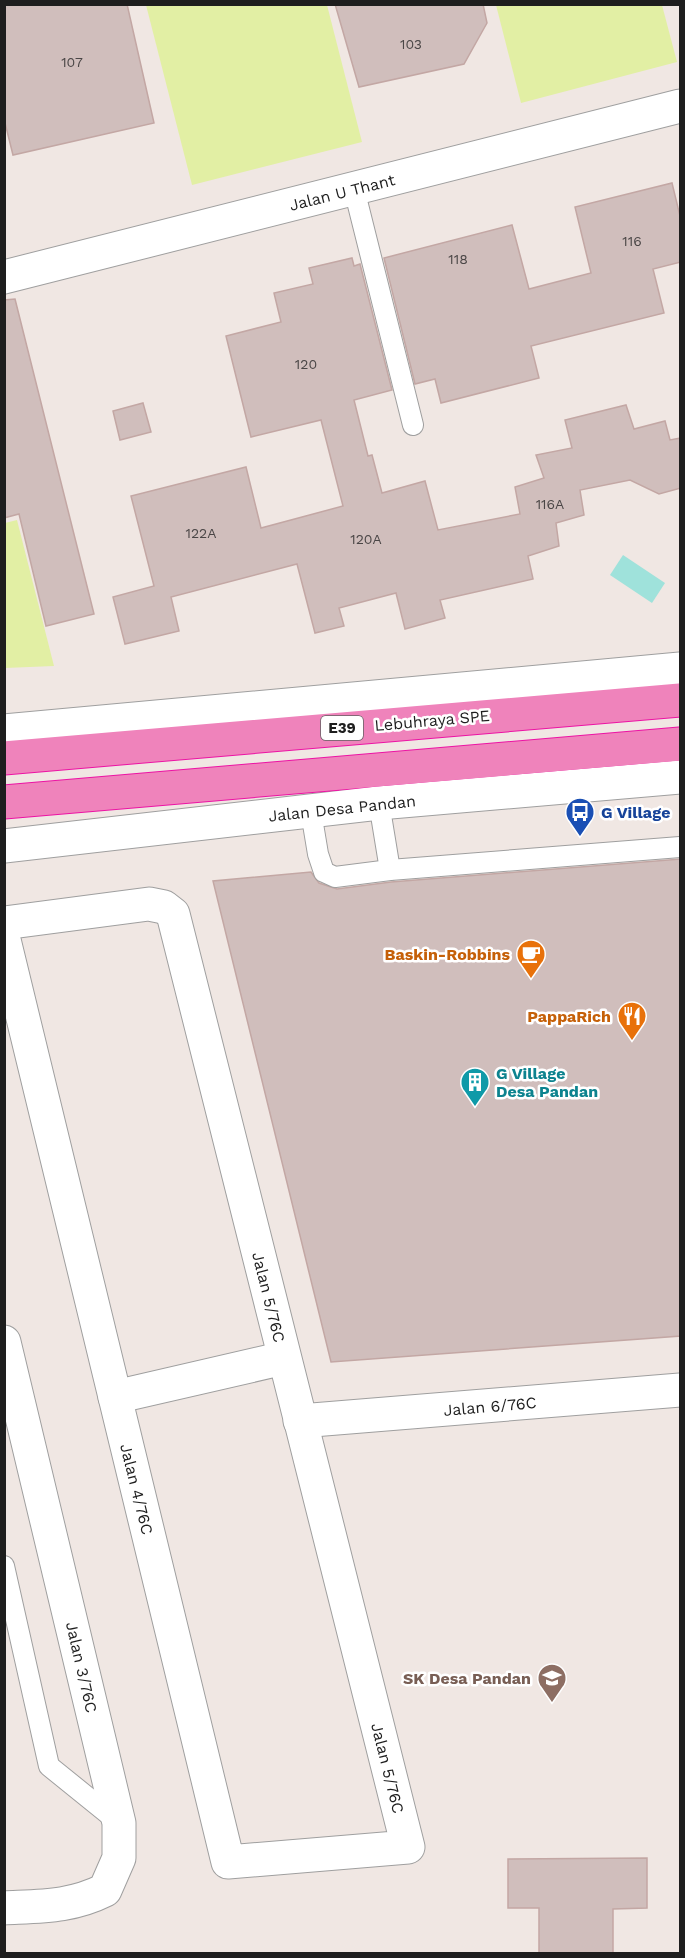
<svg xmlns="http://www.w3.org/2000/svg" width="685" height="1958" font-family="'Work Sans',sans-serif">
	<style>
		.grass { fill: #e2efa4 }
		.water { fill: #9fe2db }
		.building { fill: #d0bebc; stroke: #c3a7a4; stroke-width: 1.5 }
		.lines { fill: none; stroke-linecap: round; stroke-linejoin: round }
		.service-casing { stroke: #9f9f9f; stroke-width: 22 }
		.minor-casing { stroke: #9f9f9f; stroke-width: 35 }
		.tertiary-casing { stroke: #9f9f9f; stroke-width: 35 }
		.motorway-casing { stroke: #ec13a4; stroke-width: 35 }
		.service { stroke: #fff; stroke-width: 20 }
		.minor { stroke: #fff; stroke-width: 33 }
		.tertiary { stroke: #fff; stroke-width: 33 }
		.motorway { stroke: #ef83bb; stroke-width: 33 }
		.labels { text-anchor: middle; stroke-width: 5; stroke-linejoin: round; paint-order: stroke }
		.number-label { font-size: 14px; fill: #4a4646 }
		.shield { fill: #fff; stroke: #626262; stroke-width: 1.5 }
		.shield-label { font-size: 15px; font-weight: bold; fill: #1e1e1e }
		.street-label { font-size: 16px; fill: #1e1e1e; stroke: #fff }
		.transit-label { font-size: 16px; font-weight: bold; fill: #164399; stroke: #fff; text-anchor: start }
		.food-label { font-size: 16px; font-weight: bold; fill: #c56008; stroke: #fff; text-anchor: end }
		.culture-label { font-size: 16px; font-weight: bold; fill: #0d838f; stroke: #fff; text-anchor: start }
		.education-label { font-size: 16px; font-weight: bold; fill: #785e54; stroke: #fff; text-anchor: end }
	</style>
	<rect width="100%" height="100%" fill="#f0e7e3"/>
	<!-- grass -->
	<g class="grass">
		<polygon points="146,5 327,5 362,142 192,185"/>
		<polygon points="496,5 662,5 677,62 521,103"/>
		<polygon points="17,520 54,666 5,668 5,523"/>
	</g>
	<!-- water -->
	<polygon class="water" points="623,555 665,583 652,603 610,575"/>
	<!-- building -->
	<g class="building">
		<polygon points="4,4 127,4 154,123 13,155 4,119"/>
		<polygon points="335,4 483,4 487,23 464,64 359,87"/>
		<polygon points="672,183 681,220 681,262 653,269 664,313 531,346 539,378 441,403 435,379 415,384 384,258 512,225 529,289 591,273 575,207"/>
		<polygon points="352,258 354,266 360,264 392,390 354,400 368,456 372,455 382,493 425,481 438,530 520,514 515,487 544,478 536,455 572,448 565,420 626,405 634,429 665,421 670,440 681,438 681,488 659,494 630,480 580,490 584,515 556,523 559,546 528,556 533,579 440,600 445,618 405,629 396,593 339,608 344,626 315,633 297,564 171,597 179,631 125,644 113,597 154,586 131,496 246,467 261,528 343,506 321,420 251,437 226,336 281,322 274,293 313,284 309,268"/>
		<polygon points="15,299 94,614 46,626 19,514 4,518 4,300"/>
		<polygon points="143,403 151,432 120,440 113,411"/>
		<polygon points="681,859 681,1336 331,1362 213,881 311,872 319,883 337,889 391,882"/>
		<polygon points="647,1858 647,1908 613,1909 613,1953 539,1953 539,1908 508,1908 508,1859"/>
	</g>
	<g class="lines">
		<!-- service casing -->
		<g class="service-casing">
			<g id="service">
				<polyline points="354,189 413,425"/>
				<polyline points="379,803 390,870"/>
				<polyline points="311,812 318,854 324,872 335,877 390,870 680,847"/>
				<polyline points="4,1566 49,1766 117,1821"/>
			</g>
		</g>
		<!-- minor casing -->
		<g class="minor-casing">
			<g id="minor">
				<polyline points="4,277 680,106"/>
				<polyline points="4,923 149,904 164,907 173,914 408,1847 228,1862 4,940"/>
				<path d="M4,1342L119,1823V1858L105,1890C71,1907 42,1906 4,1908"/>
				<polyline points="115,1397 284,1358"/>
				<polyline points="300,1421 680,1390"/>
			</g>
		</g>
		<!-- tertiary casing -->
		<g class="tertiary-casing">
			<g id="tertiary">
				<polyline points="4,731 680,669"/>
				<polyline points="4,846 379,803 680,777"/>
			</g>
		</g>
		<!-- motorway casing -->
		<g class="motorway-casing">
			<g id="motorway">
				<polyline points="4,758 680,700"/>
				<polyline points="4,802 680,744"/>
			</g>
		</g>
		<!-- service -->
		<use href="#service" class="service"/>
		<!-- minor -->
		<use href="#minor" class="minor"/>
		<!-- tertiary -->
		<use href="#tertiary" class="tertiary"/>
		<!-- motorway -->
		<use href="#motorway" class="motorway"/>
	</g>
	<!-- icons -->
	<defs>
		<g id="bus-pin" transform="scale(1.5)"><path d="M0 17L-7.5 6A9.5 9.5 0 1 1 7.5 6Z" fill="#1a4fb4" stroke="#fff"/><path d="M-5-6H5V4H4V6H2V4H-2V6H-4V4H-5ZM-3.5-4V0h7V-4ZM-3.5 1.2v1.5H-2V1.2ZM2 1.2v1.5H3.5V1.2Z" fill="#fff"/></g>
		<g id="cafe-pin" transform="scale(1.5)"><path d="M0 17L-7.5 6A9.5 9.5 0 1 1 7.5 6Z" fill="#e8710a" stroke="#fff"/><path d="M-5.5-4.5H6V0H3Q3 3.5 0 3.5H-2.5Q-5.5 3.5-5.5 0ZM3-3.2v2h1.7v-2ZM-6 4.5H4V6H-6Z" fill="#fff"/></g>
		<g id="restaurant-pin" transform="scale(1.5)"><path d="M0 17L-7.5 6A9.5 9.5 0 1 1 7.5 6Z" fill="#e8710a" stroke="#fff"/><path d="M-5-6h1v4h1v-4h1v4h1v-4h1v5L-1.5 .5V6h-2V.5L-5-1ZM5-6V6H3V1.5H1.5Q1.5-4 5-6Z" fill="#fff"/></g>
		<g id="building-pin" transform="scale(1.5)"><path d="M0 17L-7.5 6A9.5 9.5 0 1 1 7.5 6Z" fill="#0f9aa8" stroke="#fff"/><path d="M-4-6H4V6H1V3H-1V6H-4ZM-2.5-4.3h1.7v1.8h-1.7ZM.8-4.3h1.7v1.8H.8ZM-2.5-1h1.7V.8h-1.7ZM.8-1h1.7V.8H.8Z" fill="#fff"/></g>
		<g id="school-pin" transform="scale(1.5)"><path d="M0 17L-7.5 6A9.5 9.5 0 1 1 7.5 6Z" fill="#8d6e63" stroke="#fff"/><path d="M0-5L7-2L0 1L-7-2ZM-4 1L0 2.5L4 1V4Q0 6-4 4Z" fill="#fff"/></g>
	</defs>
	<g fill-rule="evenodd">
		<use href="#bus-pin" x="580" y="812"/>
		<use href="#cafe-pin" x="531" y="954"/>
		<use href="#restaurant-pin" x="632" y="1016"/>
		<use href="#building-pin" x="475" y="1082"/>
		<use href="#school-pin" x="552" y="1678"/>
	</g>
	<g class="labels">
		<!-- number labels -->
		<g class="number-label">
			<text x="411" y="49">103</text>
			<text x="72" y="67">107</text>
			<text x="632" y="246">116</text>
			<text x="458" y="264">118</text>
			<text x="306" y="369">120</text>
			<text x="550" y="509">116A</text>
			<text x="201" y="538">122A</text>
			<text x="366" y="544">120A</text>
		</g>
		<!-- shield labels -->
		<rect class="shield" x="321" y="716" width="42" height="24" rx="4.5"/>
		<g class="shield-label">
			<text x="342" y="733">E39</text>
		</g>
		<!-- street labels -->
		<g class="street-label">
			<text transform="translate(342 192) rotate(-14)" y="6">Jalan U Thant</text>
			<text transform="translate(432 720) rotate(-5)" y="6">Lebuhraya SPE</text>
			<text transform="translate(342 808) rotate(-6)" y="6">Jalan Desa Pandan</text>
			<text transform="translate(269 1297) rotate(76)" y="6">Jalan 5/76C</text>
			<text transform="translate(490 1406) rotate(-5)" y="6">Jalan 6/76C</text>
			<text transform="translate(137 1489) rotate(76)" y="6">Jalan 4/76C</text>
			<text transform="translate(82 1667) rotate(77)" y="6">Jalan 3/76C</text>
			<text transform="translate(388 1768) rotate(76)" y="6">Jalan 5/76C</text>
		</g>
		<!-- transit labels -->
		<g class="transit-label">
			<text x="601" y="818">G Village</text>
		</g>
		<!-- food labels -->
		<g class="food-label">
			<text x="510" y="960">Baskin-Robbins</text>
			<text x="611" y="1022">PappaRich</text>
		</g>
		<!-- culture labels -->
		<g class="culture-label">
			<text x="496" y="1079">G Village<tspan x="496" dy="18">Desa Pandan</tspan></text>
		</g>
		<!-- education labels -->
		<g class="education-label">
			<text x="531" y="1684">SK Desa Pandan</text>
		</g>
	</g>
	<!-- border -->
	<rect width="685" height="1958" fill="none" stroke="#1e1e1e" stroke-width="12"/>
</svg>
